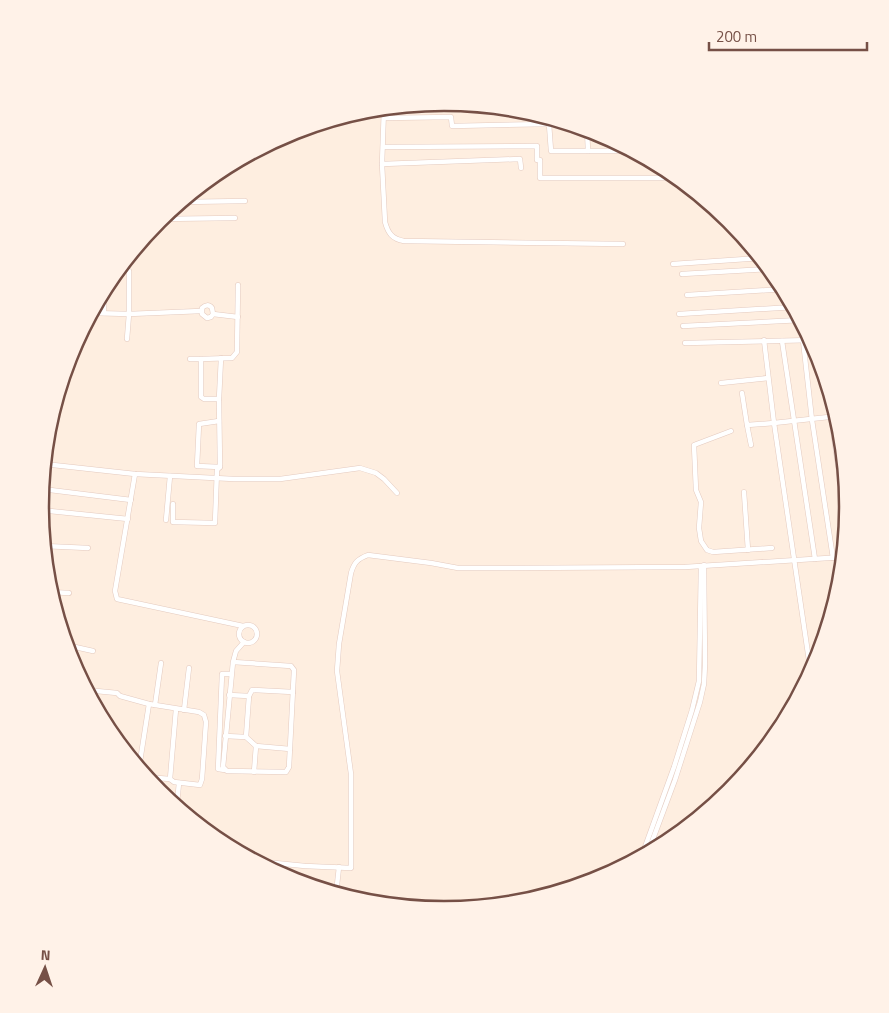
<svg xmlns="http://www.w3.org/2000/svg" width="889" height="1013" font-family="'Titillium Web',sans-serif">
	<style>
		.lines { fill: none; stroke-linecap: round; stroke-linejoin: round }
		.minor-casing { stroke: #e4cabf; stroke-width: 5.5 }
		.minor { stroke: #fff; stroke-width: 4.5 }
		.rim { fill: none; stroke: #765046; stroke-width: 2.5 }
	</style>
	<rect width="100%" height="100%" fill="#feeee0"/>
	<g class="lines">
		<!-- minor casing -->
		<g class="minor-casing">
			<g id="minor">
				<path d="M384,108L382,164L385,222C388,233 392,239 404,241L623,244"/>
				<polyline points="384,118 451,117 452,126 549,124 551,151 633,151"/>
				<polyline points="587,129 588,151"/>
				<polyline points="383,147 537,146 537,160 540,160 540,178 673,178"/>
				<polyline points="382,164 520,159 521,168"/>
				<polyline points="182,202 245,201"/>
				<polyline points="160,219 235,218"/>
				<polyline points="673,264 761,258"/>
				<polyline points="682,274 770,269"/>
				<polyline points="687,295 785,289"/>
				<polyline points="92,313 129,314 201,311"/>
				<polyline points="104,313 104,290"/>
				<path d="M213,314L212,308C209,304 205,305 202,308V314L207,318L211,317L213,314L238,317"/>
				<polyline points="679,314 794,307"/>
				<polyline points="683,326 801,320"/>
				<polyline points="127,339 129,314 129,271"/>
				<polyline points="764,340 774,423 838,416"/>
				<polyline points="803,340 812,420 833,558"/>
				<polyline points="782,341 815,559"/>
				<polyline points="685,343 812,340"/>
				<polyline points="201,359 232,358 237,352 238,285"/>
				<polyline points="825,375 847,527"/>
				<polyline points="721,383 768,378"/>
				<polyline points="742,393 747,425 774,423 811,674"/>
				<polyline points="219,399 221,358"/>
				<polyline points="219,421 199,424 197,466 220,467"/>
				<polyline points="747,425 751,445"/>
				<polyline points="731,431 694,445 696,490 701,502 699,528 701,541 707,550 713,552 772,548"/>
				<polyline points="44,464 135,474 234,479 280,479 360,468 376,473 384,479 397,493"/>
				<polyline points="135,474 115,591 117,599 243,626"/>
				<polyline points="42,489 131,500"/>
				<polyline points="744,492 748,550"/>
				<polyline points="173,504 173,522 215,523 217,470 220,467 219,399 204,399 201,397 201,359 190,359"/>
				<polyline points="40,510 128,519"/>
				<polyline points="166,520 170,476"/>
				<polyline points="44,546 88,548"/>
				<polyline points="50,592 69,593"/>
				<circle cx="248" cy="634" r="9"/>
				<polyline points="66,645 93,651"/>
				<polyline points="233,662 291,666 294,670 289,767 286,772 227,771 223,767 233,662 236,651 244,642"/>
				<polyline points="86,690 117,693 120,696 149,704 199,712 204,715 206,722 202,779 200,785 174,782 170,779 176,709"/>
				<polyline points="229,695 249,696"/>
				<polyline points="155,705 161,663"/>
				<polyline points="184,710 189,668"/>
				<polyline points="225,736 246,737 256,746 290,749"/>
				<polyline points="246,737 249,696 252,690 293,692"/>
				<polyline points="115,739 115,736"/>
				<polyline points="139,768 149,704"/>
				<polyline points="225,770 218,769 222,674 231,674"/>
				<polyline points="254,772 256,746"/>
				<polyline points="145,777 170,779"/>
				<polyline points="174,806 177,803 179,783"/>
				<polyline points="647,855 675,780 700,702 704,684 705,664 704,565"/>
				<polyline points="641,858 674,767 692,710 699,681 701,566"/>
				<path d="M255,861L305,866L351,868V774L337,671L339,644L351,573C354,563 357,559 368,555L431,563L458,568H511L685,567L844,557"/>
				<polyline points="336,894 339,867"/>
			</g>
		</g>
		<!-- minor -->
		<use href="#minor" class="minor"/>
	</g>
	<!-- crop -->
	<path d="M0 0H889V1013H0ZM49 506a395 395 0 1 1 790 0a395 395 0 1 1-790 0Z" fill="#fff2e8" fill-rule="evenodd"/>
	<path class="rim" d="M49 506a395 395 0 1 1 790 0a395 395 0 1 1-790 0Z"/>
	<!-- north arrow -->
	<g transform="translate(45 968) rotate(3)" stroke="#fff2e8" stroke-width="4" paint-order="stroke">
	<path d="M0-4L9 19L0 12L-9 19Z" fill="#765046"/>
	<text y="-8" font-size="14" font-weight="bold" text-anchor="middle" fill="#765046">N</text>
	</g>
	<!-- scale -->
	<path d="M709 42v8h158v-8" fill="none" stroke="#765046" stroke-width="2.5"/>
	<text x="716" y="42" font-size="15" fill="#765046" stroke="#fff2e8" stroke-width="4" paint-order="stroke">200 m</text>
</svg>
